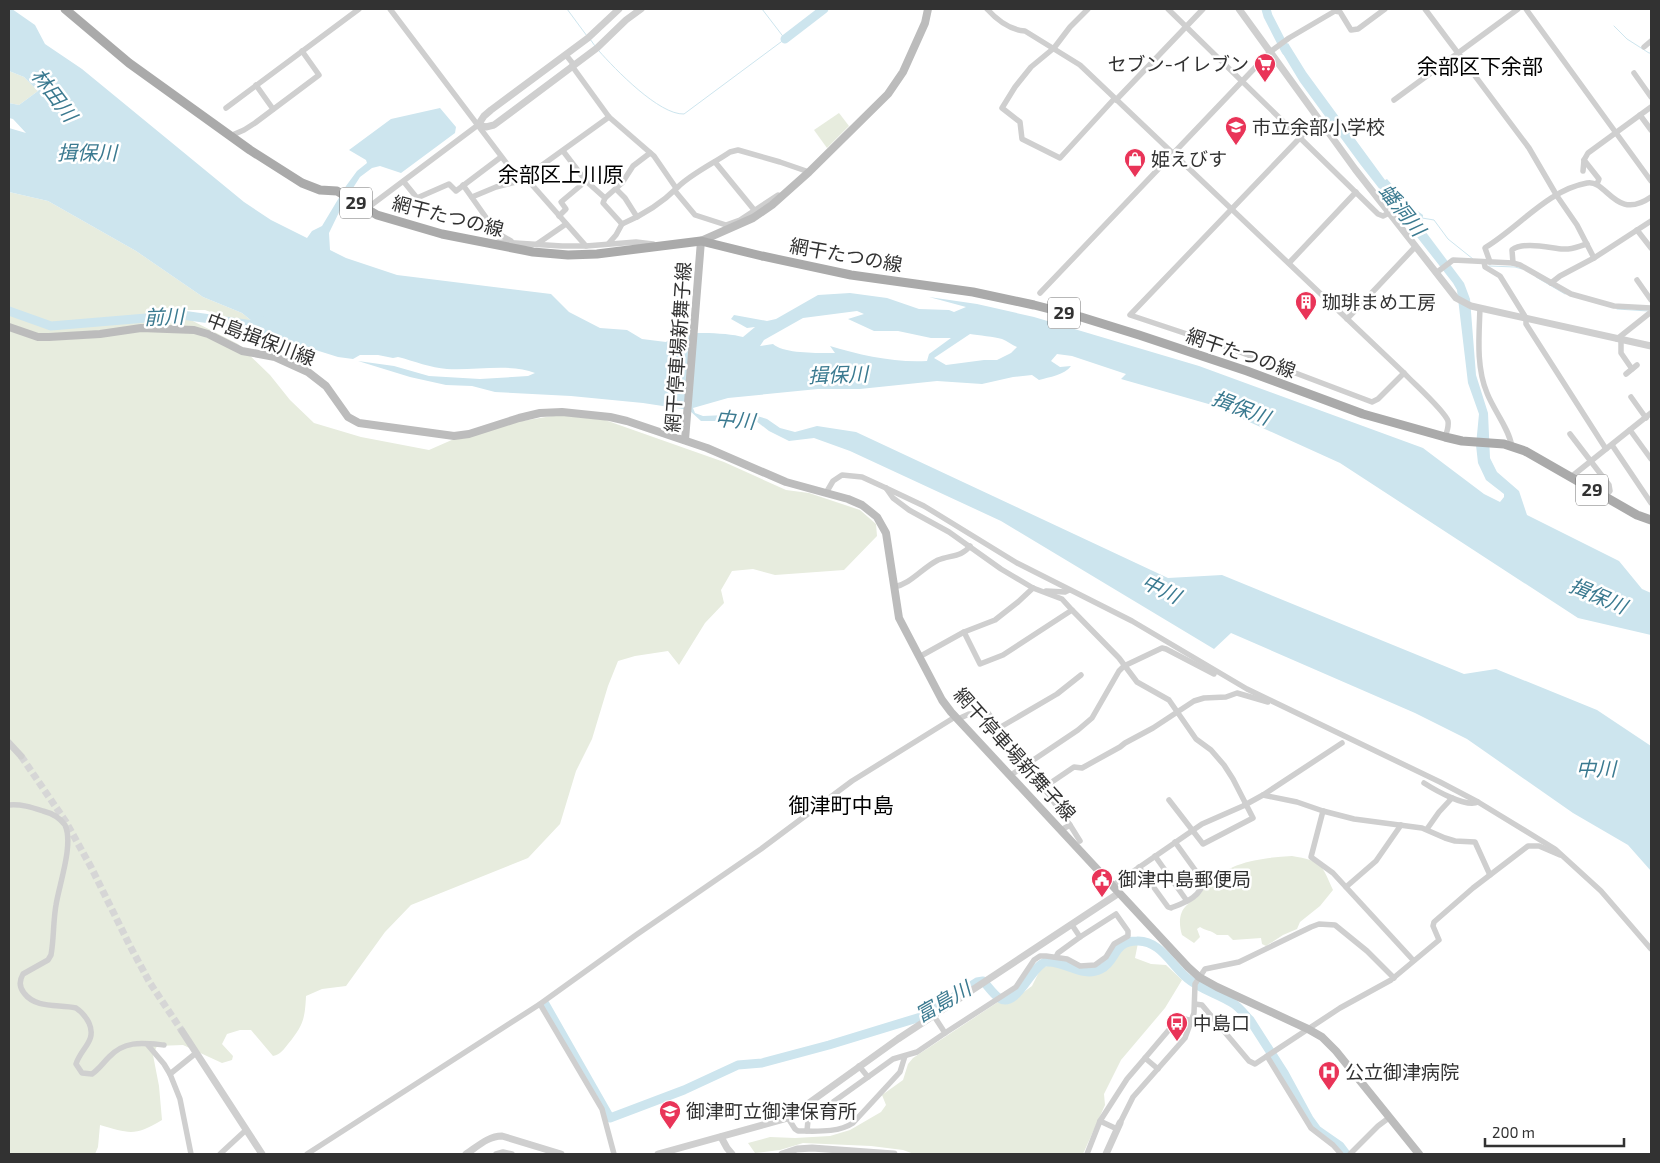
<svg xmlns="http://www.w3.org/2000/svg" width="1660" height="1163" font-family="'Exo 2','Noto Sans JP',sans-serif">
	<style>
		.green { fill: #e7ecde }
		.water { fill: #cde5ee; fill-rule: evenodd }
		.lines { fill: none; stroke-linecap: round; stroke-linejoin: round }
		.stream { stroke: #cde5ee; stroke-width: 1 }
		.river { stroke: #cde5ee; stroke-width: 9 }
		.tertiary-tunnel { stroke: #d6d6d6; stroke-width: 7; stroke-dasharray: 7 3.5; stroke-linecap: butt }
		.minor { stroke: #cfcfcf; stroke-width: 5.5 }
		.tertiary { stroke: #cfcfcf; stroke-width: 7 }
		.secondary { stroke: #bcbcbc; stroke-width: 8 }
		.primary { stroke: #aaa; stroke-width: 9 }
		.labels { text-anchor: middle; stroke-width: 5; stroke-linejoin: round; paint-order: stroke }
		.shield { fill: #fff; stroke: #707070; stroke-width: 1 }
		.shield-label { font-size: 18px; font-weight: bold; fill: #323232 }
		.poi-label { font-size: 19px; fill: #323232; stroke: #fff; text-anchor: start }
		.street-label { font-size: 19px; fill: #323232; stroke: #fff }
		.water-label { font-size: 20px; font-style: italic; fill: #3b7a90; stroke: #fff }
		.quarter-label { font-size: 21px; fill: #000; stroke: #fff }
	</style>
	<rect width="100%" height="100%" fill="#fff"/>
	<!-- green -->
	<g class="green">
		<polygon points="9,71 24,77 38,91 19,105 9,103"/>
		<polygon points="839,113 849,126 827,148 814,130"/>
		<path d="M9,192L48,201L136,251L203,297L242,313L253,322L252,327L205,310H179L164,312L183,316L238,344L270,375L290,400L314,423L361,437L429,450L454,439L510,423L558,415L605,420L724,462L786,490L809,493L860,510L876,524L877,536L844,570L775,575L753,569L732,571L721,590L724,603L705,623L679,665L668,651L635,656L618,661L608,686L592,739L576,771L560,824L528,858L411,905L385,932L346,986L322,989L306,996C305,1019 303,1026 288,1044C283,1050 281,1054 273,1056L251,1030H240L227,1034L222,1044L233,1056L232,1060L222,1063L183,1045L157,1046L153,1055L159,1086L162,1120C134,1137 129,1133 100,1125L98,1147L95,1154H9V305H10L9,304Z"/>
		<path d="M1292,856C1322,861 1321,863 1333,890L1320,906L1300,922L1297,929L1283,935L1266,946L1262,944L1261,938L1233,940L1228,935H1217C1211,930 1206,931 1200,927L1197,929L1200,937L1194,943L1182,935C1179,925 1178,912 1188,904C1191,901 1194,900 1197,897C1201,894 1203,889 1207,885C1230,861 1261,858 1292,856Z"/>
		<path d="M1138,943L1135,958L1151,964L1166,965L1182,980L1165,1008L1121,1060L1104,1094L1105,1105L1083,1154H914L903,1150L871,1146L803,1143L780,1150L755,1153L748,1143L770,1137L795,1138L830,1136L850,1130L881,1112L886,1105L882,1095L903,1080L908,1064L913,1058L998,1002L1017,997L1032,986L1041,968C1047,966 1054,964 1060,965C1064,966 1067,969 1071,971C1080,974 1089,976 1098,972C1117,966 1112,947 1138,943Z"/>
	</g>
	<!-- water -->
	<path class="water" d="M9,9H12L35,25L45,44L82,69L244,202L271,220L307,238L312,231L322,226L346,186L357,171L367,163L366,160L349,150L391,119L440,108L456,127L455,133L401,173L380,166L372,168L360,177L344,202L329,233L330,250L346,258L397,275L551,294L569,312L600,328L627,330L642,339L666,342C669,340 672,337 676,336C690,331 728,333 743,337L755,327L747,328L731,319L734,315L767,321L776,319L818,295L850,293L887,298L919,309L949,310L954,312L966,307L929,297L977,304L1034,317L1199,366L1423,448L1484,494L1500,502L1504,497V494L1486,480L1478,463L1476,445L1479,414L1468,383L1457,290L1453,283L1360,164L1300,82L1280,49L1288,43L1306,72L1385,180L1387,179L1411,206L1423,215L1422,227L1464,283L1470,299L1476,375L1488,413L1490,458L1497,472L1519,491L1527,515L1619,561L1642,589L1651,593V635L1578,618L1340,463L1212,405L1121,379L1126,374L1072,356L1057,354L1051,361L1060,367L1071,366C1065,375 1049,377 1039,380L1032,375L1013,377L982,384L937,381L860,389H818L728,398L693,408L695,413L703,416L750,414L767,419L780,428L795,432L817,426L856,432L1168,578L1222,575L1464,674L1496,669L1597,710L1651,746V871L1628,845L1573,813L1467,739L1415,713L1231,633L1214,649L1001,521L850,451L814,438L789,441L769,431L756,421H701L689,410L643,403L571,396L495,392L472,386L446,385L410,377L358,361L394,366L429,376L480,379L528,376L535,373C512,363 472,371 447,369C431,368 414,361 398,357L393,358L378,355H360L353,359L338,357L306,347L304,352L274,343L271,339L256,337L253,322L242,313L203,297L136,251L48,201L9,192V128L26,133L13,119L9,118V103L19,105L38,91L24,77L9,71ZM857,311L864,314L848,319L874,331H898L931,338H951L929,354L927,361C895,363 860,355 830,346L835,353C820,353 784,354 773,344L760,346L764,340L803,318ZM970,334C978,335 995,337 1002,339C1007,341 1012,345 1017,347L1011,353L997,360H984L946,365L934,358Z"/>
	<g class="lines">
		<!-- stream -->
		<g class="stream">
			<polyline points="567,9 587,36"/>
			<polyline points="1614,26 1627,39 1649,53 1651,53"/>
			<polyline points="590,39 595,46"/>
			<path d="M599,51C615,69 659,115 684,114L785,39L762,9"/>
			<polyline points="1422,218 1434,220 1448,239 1473,259"/>
			<polyline points="1489,266 1515,267 1522,269"/>
			<polyline points="1536,277 1565,294"/>
			<polyline points="1617,309 1648,311"/>
		</g>
		<!-- river -->
		<g class="river">
			<polyline points="1266,9 1268,16 1286,51"/>
			<polyline points="785,39 824,9"/>
			<polyline points="9,311 51,326 182,315 253,325 263,321"/>
			<path d="M545,1004L610,1118L684,1090L738,1065L762,1063L829,1045L924,1016L977,982L983,981C988,986 993,994 999,998C1017,1010 1032,964 1046,962C1065,960 1082,979 1101,969C1117,961 1113,941 1137,941C1160,940 1172,966 1187,978C1201,990 1219,994 1234,1004C1240,1008 1245,1015 1250,1020L1284,1073L1309,1119L1317,1130L1340,1146L1346,1154"/>
		</g>
		<!-- tertiary-tunnel -->
		<polyline class="tertiary-tunnel" points="21,756 66,822 91,867 130,946 150,983 182,1031"/>
		<!-- minor -->
		<g class="minor">
			<polyline points="390,9 520,181 609,117"/>
			<path d="M987,9C997,20 1010,30 1025,31L1080,65L1404,373C1413,383 1444,410 1448,421C1449,427 1447,432 1445,437"/>
			<polyline points="1088,9 1070,27 1054,48 1031,67 1015,87 1002,108 1020,122 1022,139 1060,158 1114,99"/>
			<polyline points="1168,9 1378,214 1383,216 1389,213"/>
			<polyline points="1425,9 1529,148 1557,196 1577,225 1594,258"/>
			<polyline points="1526,9 1651,181"/>
			<polyline points="1644,47 1651,41"/>
			<polyline points="566,55 574,65"/>
			<polyline points="572,66 609,117 654,156 676,188"/>
			<polyline points="1634,73 1651,97"/>
			<polyline points="256,85 273,109"/>
			<polyline points="1116,100 1203,9"/>
			<polyline points="1394,100 1518,9"/>
			<polyline points="226,108 359,9"/>
			<polyline points="1640,115 1651,130"/>
			<polyline points="1318,119 1130,315 1232,349 1372,402 1378,399 1404,373"/>
			<polyline points="230,136 244,130 255,123 319,75 302,51"/>
			<polyline points="563,151 586,181 605,198 603,203 622,224"/>
			<polyline points="1584,160 1599,179 1597,184"/>
			<polyline points="715,162 755,211"/>
			<polyline points="1583,171 1584,160 1588,153 1651,107"/>
			<polyline points="526,178 586,246 636,242 653,244"/>
			<polyline points="404,182 417,198 449,184 456,191 501,157"/>
			<polyline points="463,185 497,233 511,241"/>
			<polyline points="616,189 625,198 637,217"/>
			<polyline points="675,191 695,215 726,225 740,220 778,195 780,196"/>
			<polyline points="472,197 496,187 520,181"/>
			<polyline points="605,198 622,183 633,166 650,153"/>
			<polyline points="366,209 478,125"/>
			<polyline points="559,216 566,209 561,202 586,181"/>
			<polyline points="1637,230 1651,248"/>
			<polyline points="498,242 562,246 586,246"/>
			<path d="M609,243L616,235L622,224C643,215 662,203 678,187C691,174 714,163 730,152L738,150L780,162L809,172"/>
			<polyline points="537,244 566,224"/>
			<polyline points="1484,262 1485,267 1500,276 1526,318 1526,324 1606,449"/>
			<path d="M1490,262L1485,248L1486,247C1519,227 1548,190 1587,183C1607,179 1615,222 1651,197"/>
			<polyline points="1289,263 1356,192"/>
			<path d="M1513,263L1512,250C1523,241 1550,248 1563,249C1571,250 1579,246 1587,244"/>
			<polyline points="1436,273 1453,260 1513,263 1520,265 1571,294 1614,306 1651,308"/>
			<polyline points="1637,280 1651,300"/>
			<polyline points="1551,283 1560,276 1594,258 1651,221"/>
			<polyline points="1040,293 1270,52 1289,38 1335,11 1340,12 1351,30 1358,29 1385,9"/>
			<path d="M1480,308C1479,336 1476,367 1487,393C1494,411 1509,428 1512,447"/>
			<polyline points="1347,319 1415,247"/>
			<polyline points="1617,339 1651,312"/>
			<polyline points="1621,340 1621,353 1632,369"/>
			<polyline points="1626,374 1637,365"/>
			<polyline points="1631,397 1646,418"/>
			<polyline points="1630,430 1651,459"/>
			<polyline points="1570,434 1609,485 1610,491 1604,497"/>
			<polyline points="1612,445 1651,503"/>
			<polyline points="1571,477 1651,413"/>
			<polyline points="886,488 893,498 909,510 949,532 1001,569 1033,588 1062,599 1072,610"/>
			<polyline points="826,493 833,481 842,475 862,477 886,488 924,506 1017,563 1132,621 1247,689 1440,782 1478,802 1555,849 1601,891 1651,949"/>
			<path d="M894,587C911,584 922,568 938,560C950,555 962,557 970,546"/>
			<polyline points="1046,591 1065,592 1069,590"/>
			<polyline points="964,632 980,664 1003,655 1072,610 1119,658 1137,682 1169,700 1196,739 1211,750 1224,765 1233,779 1253,818 1203,844 1169,800"/>
			<polyline points="919,657 964,632 995,620 1018,602 1033,588"/>
			<polyline points="958,719 969,714 988,713 1027,764 1070,825 1061,830"/>
			<polyline points="999,728 1057,694 1081,675"/>
			<polyline points="1011,775 1078,730 1092,718 1119,671 1124,666 1162,648 1166,649 1214,674"/>
			<path d="M1424,783C1435,790 1466,808 1478,802"/>
			<polyline points="1043,788 1074,767 1082,768 1120,747 1125,743 1153,728 1194,701 1204,698 1226,697 1237,693 1268,702"/>
			<polyline points="1263,795 1297,802 1323,811 1354,819 1422,828 1445,838 1455,841 1475,842 1490,875"/>
			<path d="M9,805C21,804 31,807 43,811C51,813 60,818 65,825C74,844 59,885 56,905C53,922 54,939 51,955L48,960L23,974C19,981 19,987 24,993C36,1009 58,1004 76,1008C82,1012 86,1017 89,1023C97,1041 81,1048 76,1064L82,1073L92,1074C99,1069 103,1063 109,1057C125,1040 143,1043 164,1045"/>
			<polyline points="1323,811 1311,857 1333,873 1413,960"/>
			<polyline points="1070,825 1080,841"/>
			<polyline points="1427,829 1439,812 1452,798"/>
			<polyline points="1155,856 1187,901"/>
			<path d="M1139,867L1168,907L1171,908C1183,903 1202,897 1203,881L1175,842"/>
			<polyline points="1112,886 1202,824 1243,806 1263,795 1342,743"/>
			<polyline points="1346,887 1376,861 1401,825"/>
			<polyline points="1056,957 1058,953 1080,937 1072,925"/>
			<polyline points="540,1004 602,1109 614,1154"/>
			<polyline points="1195,1004 1202,1005 1249,1061 1255,1064 1340,1008 1391,980 1439,940 1433,926 1434,922 1473,888 1528,846 1539,846 1560,855"/>
			<polyline points="945,1033 1016,987 1034,960 1040,956 1046,956 1067,959 1080,966 1095,965 1106,957 1114,944 1128,936 1128,931 1116,914 1080,937"/>
			<polyline points="147,1044 164,1064 170,1074 196,1053"/>
			<polyline points="1267,1056 1311,1128 1333,1145 1341,1154"/>
			<polyline points="1145,1058 1173,1025 1185,1019 1192,1021"/>
			<polyline points="170,1074 180,1099 191,1154"/>
			<polyline points="868,1077 893,1059 917,1052 945,1033 934,1016"/>
			<path d="M788,1118L795,1129L798,1131C816,1131 838,1133 853,1123L900,1072L905,1056"/>
			<polyline points="1100,1121 1127,1079 1145,1058 1158,1069"/>
			<polyline points="1120,1123 1133,1097 1185,1038 1194,1013 1195,984 1205,969 1239,962 1311,927 1319,924 1335,925 1367,951 1394,978"/>
			<polyline points="807,1131 808,1120 868,1077 859,1066"/>
			<polyline points="220,1154 246,1130"/>
			<polyline points="307,1154 540,1004 636,935 761,849 852,781 955,717"/>
			<polyline points="496,1154 503,1152 512,1154"/>
			<polyline points="1087,1154 1100,1121 1117,1129"/>
			<polyline points="1350,1154 1378,1126 1390,1117"/>
		</g>
		<!-- tertiary -->
		<g class="tertiary">
			<polyline points="619,9 588,38 491,110 484,116 478,125 486,127 494,125 597,48 626,20 641,9"/>
			<polyline points="1239,9 1355,169 1456,298 1471,306 1651,346"/>
			<polyline points="9,743 21,756"/>
			<polyline points="182,1031 262,1154"/>
			<polyline points="721,1137 727,1148 732,1154"/>
			<path d="M466,1154C477,1147 488,1136 502,1136L561,1154"/>
			<polyline points="658,1154 788,1118 898,1039 1119,893"/>
			<polyline points="782,1154 797,1149 812,1148 894,1154"/>
			<polyline points="1106,1154 1120,1123"/>
		</g>
		<!-- secondary -->
		<g class="secondary">
			<polyline points="9,327 38,337 49,337 100,334 141,328 194,330 208,334 242,351 275,357 308,372 326,386 348,417 359,423 454,436 469,434 519,418 540,413 562,412 610,417 627,421 707,448 786,482 848,499 862,505 877,517 886,533 899,618 942,700 951,712 1188,967 1199,977 1217,987 1308,1029 1322,1037 1336,1051 1419,1154"/>
			<polyline points="685,440 701,241 753,218 772,205 809,172 888,94 903,72 925,23 928,9"/>
		</g>
		<!-- primary -->
		<polyline class="primary" points="65,9 129,63 250,150 302,183 320,190 337,191 377,215 442,234 533,252 568,255 597,254 701,241 762,256 851,275 973,292 1034,305 1081,317 1139,335 1247,371 1363,414 1445,437 1462,441 1504,444 1525,451 1637,515 1651,520"/>
	</g>
	<!-- icons -->
	<defs>
		<g id="supermarket-pin" transform="scale(1.125)"><path d="M0 17L-7.5 6A9.5 9.5 0 1 1 7.5 6Z" fill="#e93458" stroke="#fff"/><path d="M-6-5.5h2.5l.6 2H6L4.5 2H-2.5L-4.4-4H-6ZM-1.5 3.2a1.3 1.3 0 1 0 .1 0ZM3 3.2a1.3 1.3 0 1 0 .1 0Z" fill="#fff"/></g>
		<g id="school-pin" transform="scale(1.125)"><path d="M0 17L-7.5 6A9.5 9.5 0 1 1 7.5 6Z" fill="#e93458" stroke="#fff"/><path d="M0-5L7-2L0 1L-7-2ZM-4 1L0 2.5L4 1V4Q0 6-4 4Z" fill="#fff"/></g>
		<g id="shop-pin" transform="scale(1.125)"><path d="M0 17L-7.5 6A9.5 9.5 0 1 1 7.5 6Z" fill="#e93458" stroke="#fff"/><path d="M-5-2.5h2.3a2.7 3.5 0 0 1 5.4 0H5L5.5 6h-11ZM-1.5-2.5h3a1.5 2.3 0 0 0-3 0Z" fill="#fff"/></g>
		<g id="building-pin" transform="scale(1.125)"><path d="M0 17L-7.5 6A9.5 9.5 0 1 1 7.5 6Z" fill="#e93458" stroke="#fff"/><path d="M-4-6H4V6H1V3H-1V6H-4ZM-2.5-4.3h1.7v1.8h-1.7ZM.8-4.3h1.7v1.8H.8ZM-2.5-1h1.7V.8h-1.7ZM.8-1h1.7V.8H.8Z" fill="#fff"/></g>
		<g id="civic-pin" transform="scale(1.125)"><path d="M0 17L-7.5 6A9.5 9.5 0 1 1 7.5 6Z" fill="#e93458" stroke="#fff"/><path d="M-.6-6.5H3V-4.5H.6V-3L4-1V1h2V6H-6V1h2V-1L-.6-3ZM-1.2 2.5V6h2.4V2.5Z" fill="#fff"/></g>
		<g id="bus-pin" transform="scale(1.125)"><path d="M0 17L-7.5 6A9.5 9.5 0 1 1 7.5 6Z" fill="#e93458" stroke="#fff"/><path d="M-5-6H5V4H4V6H2V4H-2V6H-4V4H-5ZM-3.5-4V0h7V-4ZM-3.5 1.2v1.5H-2V1.2ZM2 1.2v1.5H3.5V1.2Z" fill="#fff"/></g>
		<g id="hospital-pin" transform="scale(1.125)"><path d="M0 17L-7.5 6A9.5 9.5 0 1 1 7.5 6Z" fill="#e93458" stroke="#fff"/><path d="M-5-5h3v3.5h4V-5h3V5h-3V1.5h-4V5h-3Z" fill="#fff"/></g>
	</defs>
	<g fill-rule="evenodd">
		<use href="#supermarket-pin" x="1265" y="64"/>
		<use href="#school-pin" x="1236" y="127"/>
		<use href="#shop-pin" x="1135" y="159"/>
		<use href="#building-pin" x="1306" y="302"/>
		<use href="#civic-pin" x="1102" y="879"/>
		<use href="#bus-pin" x="1177" y="1023"/>
		<use href="#hospital-pin" x="1329" y="1072"/>
		<use href="#school-pin" x="670" y="1111"/>
	</g>
	<g class="labels">
		<!-- shield labels -->
		<g class="shield">
			<rect x="340" y="187.5" width="32" height="31" rx="4"/>
			<rect x="1048" y="297.5" width="32" height="31" rx="4"/>
			<rect x="1576" y="474.5" width="32" height="31" rx="4"/>
		</g>
		<g class="shield-label">
			<text x="356" y="209">29</text>
			<text x="1064" y="319">29</text>
			<text x="1592" y="496">29</text>
		</g>
		<!-- poi labels -->
		<g class="poi-label">
			<text x="1249" y="71" text-anchor="end">セブン-イレブン</text>
			<text x="1252" y="134">市立余部小学校</text>
			<text x="1151" y="166">姫えびす</text>
			<text x="1322" y="309">珈琲まめ工房</text>
			<text x="1118" y="886">御津中島郵便局</text>
			<text x="1193" y="1030">中島口</text>
			<text x="1345" y="1079">公立御津病院</text>
			<text x="686" y="1118">御津町立御津保育所</text>
		</g>
		<!-- street labels -->
		<g class="street-label">
			<text transform="translate(448 216) rotate(14)" y="7">網干たつの線</text>
			<text transform="translate(846 255) rotate(10)" y="7">網干たつの線</text>
			<text transform="translate(261 339) rotate(21)" y="7">中島揖保川線</text>
			<text transform="translate(678 347) rotate(-86)" y="7">網干停車場新舞子線</text>
			<text transform="translate(1241 353) rotate(19)" y="7">網干たつの線</text>
			<text transform="translate(1015 754) rotate(48)" y="7">網干停車場新舞子線</text>
		</g>
		<!-- water labels -->
		<g class="water-label">
			<text transform="translate(54 95) rotate(53)" y="7">林田川</text>
			<text x="87" y="160">揖保川</text>
			<text transform="translate(1402 210) rotate(51)" y="7">蟠洞川</text>
			<text transform="translate(164 317) rotate(-2)" y="7">前川</text>
			<text transform="translate(838 375) rotate(-2)" y="7">揖保川</text>
			<text transform="translate(1241 408) rotate(21)" y="7">揖保川</text>
			<text transform="translate(735 420) rotate(5)" y="7">中川</text>
			<text transform="translate(1161 589) rotate(26)" y="7">中川</text>
			<text transform="translate(1598 596) rotate(23)" y="7">揖保川</text>
			<text x="1596" y="776">中川</text>
			<text transform="translate(943 1002) rotate(-30)" y="7">富島川</text>
		</g>
		<!-- quarter labels -->
		<g class="quarter-label">
			<text x="1480" y="74">余部区下余部</text>
			<text x="561" y="182">余部区上川原</text>
			<text x="841" y="813">御津町中島</text>
		</g>
	</g>
	<!-- border -->
	<rect width="1660" height="1163" fill="none" stroke="#323232" stroke-width="20"/>
	<!-- scale -->
	<path d="M1485 1138v8h139v-8" fill="none" stroke="#323232" stroke-width="2.5"/>
	<text x="1492" y="1138" font-size="15" fill="#323232" stroke="#ffffff" stroke-width="4" paint-order="stroke">200 m</text>
</svg>
